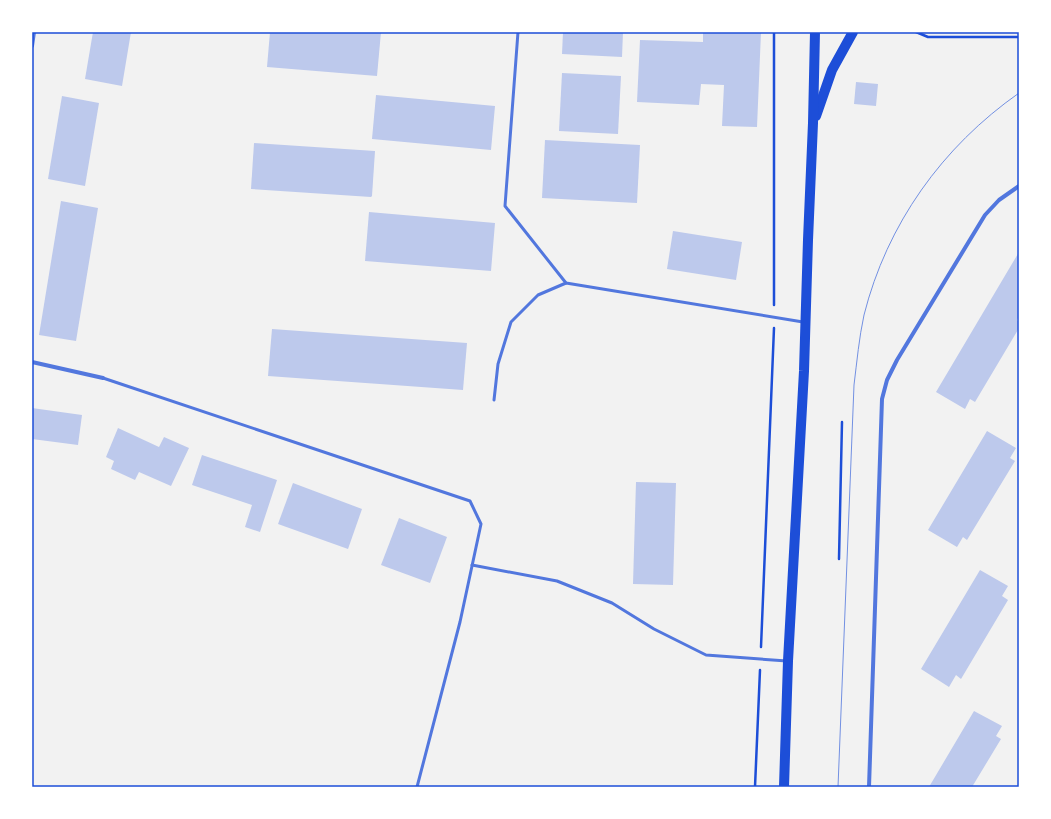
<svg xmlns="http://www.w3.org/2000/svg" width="1051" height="819" font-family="Montserrat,sans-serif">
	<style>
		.building { fill: #bdc9ec }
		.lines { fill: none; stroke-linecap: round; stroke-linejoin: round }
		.path { stroke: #1d4ed8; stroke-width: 2.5 }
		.service { stroke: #5277de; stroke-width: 3 }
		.minor { stroke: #5277de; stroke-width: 4 }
		.primary { stroke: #1d4ed8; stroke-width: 10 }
		.tram { stroke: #7290e2; stroke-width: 1 }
		.neatline { fill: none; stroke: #1d4ed8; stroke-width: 1.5 }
	</style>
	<rect width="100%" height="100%" fill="#f2f2f2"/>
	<!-- building -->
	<g class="building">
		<polygon points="93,32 131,32 122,86 85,79"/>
		<polygon points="270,32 381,32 377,76 267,67"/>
		<polygon points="563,32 623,32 622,57 562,54"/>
		<polygon points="703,32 761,32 757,127 722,126 724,85 701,84 699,105 637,102 640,40 703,42"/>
		<polygon points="562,73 621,76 618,134 559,131"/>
		<polygon points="856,82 878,84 876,106 854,104"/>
		<polygon points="376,95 495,106 491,150 372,139"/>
		<polygon points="62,96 99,103 85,186 48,179"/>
		<polygon points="545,140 640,145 637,203 542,198"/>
		<polygon points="254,143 375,151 372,196 371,197 251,189"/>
		<polygon points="61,201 98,208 76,341 39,335"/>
		<polygon points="369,212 495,223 491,271 365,261"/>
		<polygon points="673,231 742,242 736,280 667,269"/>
		<polygon points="1019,252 1019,316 1017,320 1019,322 1019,328 975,402 970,399 965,409 936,392"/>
		<polygon points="272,329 467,343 463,390 268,376"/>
		<polygon points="32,408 82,415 78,445 32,439"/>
		<polygon points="118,428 159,447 164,437 189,448 171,486 139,472 135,480 111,469 114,461 106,457"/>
		<polygon points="987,431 1016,448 1010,458 1015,461 967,540 963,537 957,547 928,530"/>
		<polygon points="202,455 277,480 260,532 245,527 252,505 192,485"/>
		<polygon points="636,482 676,483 673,585 633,584"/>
		<polygon points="293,483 362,509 348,549 278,524"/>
		<polygon points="399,518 447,537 430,583 381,565"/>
		<polygon points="980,570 1008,586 1002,596 1008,600 961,679 956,675 949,687 921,669"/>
		<polygon points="974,711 1002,726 996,736 1001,739 972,787 929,787"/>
	</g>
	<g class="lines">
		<!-- path -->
		<g class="path">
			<polyline points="774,32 774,305"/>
			<polyline points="916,32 928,37 1019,37"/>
			<polyline points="839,559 842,422"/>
			<polyline points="761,647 774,328"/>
			<polyline points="755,787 760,670"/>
		</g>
		<!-- service -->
		<g class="service">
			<polyline points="518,32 505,206 566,283 803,322"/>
			<polyline points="103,378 470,501 481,524 460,622 417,787"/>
			<polyline points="494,400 498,364 511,322 538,295 566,283"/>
			<polyline points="472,565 557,581 612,603 654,629 706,655 787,661"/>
		</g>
		<!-- minor -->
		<g class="minor">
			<polyline points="32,46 34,32"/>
			<polyline points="32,362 103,378"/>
			<polyline points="869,787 882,399 887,380 897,360 985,215 999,200 1019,186"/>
		</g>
		<!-- primary -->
		<g class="primary">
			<polyline points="816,116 832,70 853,32"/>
			<polyline points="784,787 788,661 804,371 808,240 813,123 815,32"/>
		</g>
		<!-- tram -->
		<path class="tram" d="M838,787L854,385C857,361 859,338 864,315C887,224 942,147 1019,93"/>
	</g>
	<!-- border -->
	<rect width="1051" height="819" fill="none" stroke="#ffffff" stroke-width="66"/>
	<rect x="33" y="33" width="985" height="753" class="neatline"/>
</svg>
